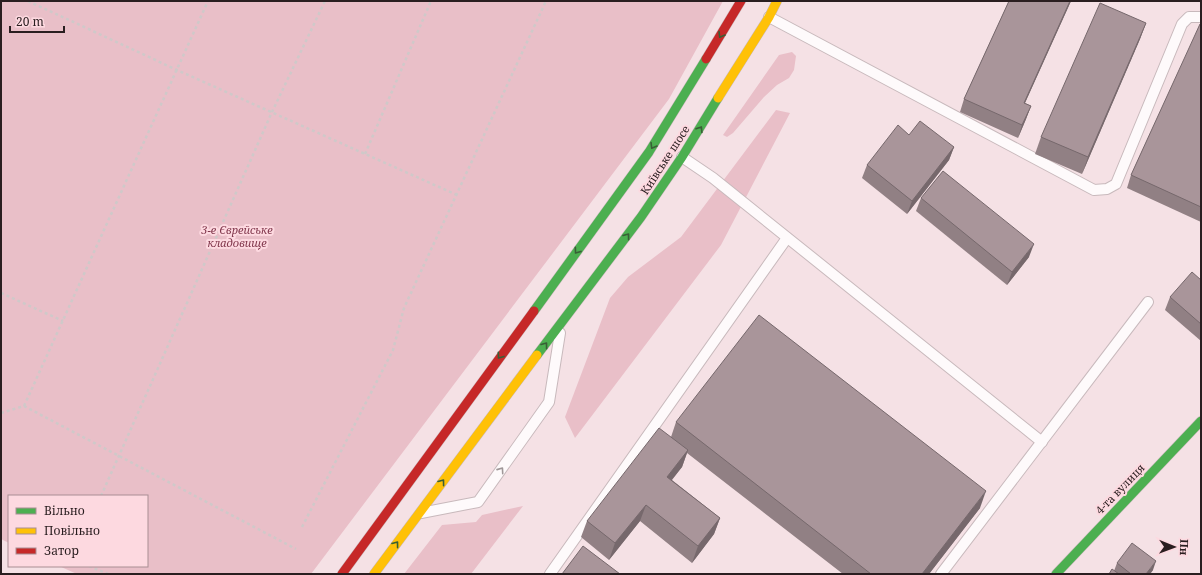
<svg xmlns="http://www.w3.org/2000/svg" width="1202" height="575" font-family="'Noto Serif',serif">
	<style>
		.green { fill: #e9bfc8 }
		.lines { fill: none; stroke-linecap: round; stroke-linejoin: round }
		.lane-casing { stroke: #c8b9bc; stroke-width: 12 }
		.fast-casing { stroke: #c8b9bc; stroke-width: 10 }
		.slow-casing { stroke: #c8b9bc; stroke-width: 10 }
		.jam-casing { stroke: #c8b9bc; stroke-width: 10 }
		.path { stroke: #cfc9c9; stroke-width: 2.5; stroke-dasharray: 3 3; stroke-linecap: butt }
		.lane { stroke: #fefafb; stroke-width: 10 }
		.fast { stroke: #4caf50; stroke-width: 9 }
		.slow { stroke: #ffc107; stroke-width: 9 }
		.jam { stroke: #c62828; stroke-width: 9 }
		.wall { fill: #918084 }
		.shaded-wall { fill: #76686c }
		.building { fill: #a9959a; stroke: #76686c }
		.oneway { stroke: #395f36 }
		.oneway2 { stroke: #9f9798 }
		.labels { text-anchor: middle; stroke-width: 4; stroke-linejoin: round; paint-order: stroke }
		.street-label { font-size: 11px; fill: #2a1e20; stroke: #fdd9e0 }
		.park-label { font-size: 11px; font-style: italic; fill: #81374c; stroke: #fdd9e0 }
	</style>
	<rect width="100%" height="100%" fill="#f5e1e5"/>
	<!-- green -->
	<g class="green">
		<polygon points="1,1 723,1 669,99 311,574 77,574 59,566 147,566 147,496 9,496 9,543 1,539"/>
		<polygon points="792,52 796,56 794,70 789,78 777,85 764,97 733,133 727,137 723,135 779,55"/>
		<polygon points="776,110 790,113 721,245 575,438 565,417 610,298 628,277 681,237"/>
		<polygon points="523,506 471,574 404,574 442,525 476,522 482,515"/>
	</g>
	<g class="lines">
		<!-- lane casing -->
		<g class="lane-casing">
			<g id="lane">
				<polyline points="769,17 1094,190 1107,189 1116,184 1182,24 1189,17 1201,17"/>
				<polyline points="682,157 713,178 1042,442"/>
				<polyline points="421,513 478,502 549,402 560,333"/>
				<polyline points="550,574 787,238"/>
				<polyline points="941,574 1148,302"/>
			</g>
		</g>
		<!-- fast casing -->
		<g class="fast-casing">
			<g id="fast">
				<polyline points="534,311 649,152 706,59"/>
				<polyline points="537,355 641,217 682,157 718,98"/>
				<polyline points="1056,574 1201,421"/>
			</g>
		</g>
		<!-- slow casing -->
		<g class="slow-casing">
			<g id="slow">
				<polyline points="718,98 769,17 777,1"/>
				<polyline points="374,574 537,355"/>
			</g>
		</g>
		<!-- jam casing -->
		<g class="jam-casing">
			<g id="jam">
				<polyline points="706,59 741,1"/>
				<polyline points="342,574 534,311"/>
			</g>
		</g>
		<!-- path -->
		<g class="path">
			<polyline points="28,1 177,70 457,195"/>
			<polyline points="365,154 431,1"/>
			<polyline points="1,293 63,321"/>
			<polyline points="24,406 296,549"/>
			<polyline points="1,413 24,406 208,1"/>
			<polyline points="101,496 272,112 325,1"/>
			<polyline points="302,527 393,350 404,308 546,1"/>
			<polyline points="89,566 108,574"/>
		</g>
		<!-- lane -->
		<use href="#lane" class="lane"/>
		<!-- fast -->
		<use href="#fast" class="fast"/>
		<!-- slow -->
		<use href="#slow" class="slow"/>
		<!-- jam -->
		<use href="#jam" class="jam"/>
	</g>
	<!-- wall -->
	<g class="wall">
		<polygon points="1009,1 1071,1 1025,103 1031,106 1026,119 1018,138 960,112 964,99"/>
		<polygon points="1146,23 1140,39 1082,174 1035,154 1041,137"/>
		<polygon points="1201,24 1201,222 1127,188 1131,175"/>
		<polygon points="909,135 954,147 949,160 907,214 862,178 867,165"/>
		<polygon points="921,198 1029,257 1007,285 916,211"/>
		<polygon points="1201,280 1201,341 1165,310 1170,297"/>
		<polygon points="676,422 980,508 929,574 843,574 687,453 682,467 672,480 720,518 714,534 692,563 640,521 609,560 581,537 587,521 671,437"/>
		<polygon points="1117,563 1153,570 1150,574 1109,574 1114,571"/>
	</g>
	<!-- shaded-wall -->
	<g class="shaded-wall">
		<polygon points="1070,1 1071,1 1019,116 1024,103"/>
		<polygon points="1146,23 1140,39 1082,174 1088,157"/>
		<polygon points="1031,106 1026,119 1018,138 1022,125"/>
		<polygon points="954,147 949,160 907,214 912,201"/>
		<polygon points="1034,244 1029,257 1007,285 1012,272"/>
		<polygon points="688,450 682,467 661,493 667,477"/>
		<polygon points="986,491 980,508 929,574 922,574"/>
		<polygon points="646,505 640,521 609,560 615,543"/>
		<polygon points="720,518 714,534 692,563 698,546"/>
		<polygon points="1156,561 1153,570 1150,574 1146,574"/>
	</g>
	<!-- building -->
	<g class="building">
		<polygon points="1009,1 1070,1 1024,103 1031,106 1022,125 964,99"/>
		<polygon points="1100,3 1146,23 1088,157 1041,137"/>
		<polygon points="1200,24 1201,24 1201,207 1131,175"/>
		<polygon points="920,121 954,147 912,201 867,165 898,125 909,135"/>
		<polygon points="943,171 1034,244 1012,272 921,198"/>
		<polygon points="1192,272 1201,280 1201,324 1170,297"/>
		<polygon points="759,315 986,491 922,574 871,574 676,422"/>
		<polygon points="659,428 688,450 667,477 720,518 698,546 646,505 615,543 587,521"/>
		<polygon points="1132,543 1156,561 1146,574 1131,574 1117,563"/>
		<polygon points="583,546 620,574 562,574"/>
		<polygon points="1112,569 1119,574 1109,574"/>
	</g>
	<!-- one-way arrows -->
	<defs><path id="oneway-chevron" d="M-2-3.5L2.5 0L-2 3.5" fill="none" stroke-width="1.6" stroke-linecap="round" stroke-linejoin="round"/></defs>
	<g class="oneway">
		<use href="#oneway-chevron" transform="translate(721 35) rotate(121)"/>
		<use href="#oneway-chevron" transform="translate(700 129) rotate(-58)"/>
		<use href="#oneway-chevron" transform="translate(653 146) rotate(121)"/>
		<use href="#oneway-chevron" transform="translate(627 236) rotate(-53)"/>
		<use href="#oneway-chevron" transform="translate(577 251) rotate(126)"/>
		<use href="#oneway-chevron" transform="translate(545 345) rotate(-53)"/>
		<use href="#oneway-chevron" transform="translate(500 356) rotate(126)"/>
		<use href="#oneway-chevron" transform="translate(442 482) rotate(-53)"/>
		<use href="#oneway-chevron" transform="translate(396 544) rotate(-53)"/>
	</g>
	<use class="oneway2" href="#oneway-chevron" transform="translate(501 470) rotate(-55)"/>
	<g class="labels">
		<!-- street labels -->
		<g class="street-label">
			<text transform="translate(665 160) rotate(-57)" y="4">Київське шосе</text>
			<text transform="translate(1120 489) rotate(-46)" y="4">4-та вулиця</text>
		</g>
		<!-- park labels -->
		<g class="park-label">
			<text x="237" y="234">3-е Єврейське<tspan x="237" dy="13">кладовище</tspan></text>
		</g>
	</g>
	<!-- border -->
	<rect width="1202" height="575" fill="none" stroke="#2a1e20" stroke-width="4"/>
	<!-- legend -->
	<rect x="8" y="495" width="140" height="72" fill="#fdd9e0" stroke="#a98e93"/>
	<rect x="16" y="508" width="20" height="6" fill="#4caf50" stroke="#a98e93"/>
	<text x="44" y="515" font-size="12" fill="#2a1e20">Вільно</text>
	<rect x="16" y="528" width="20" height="6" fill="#ffc107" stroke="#a98e93"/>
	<text x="44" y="535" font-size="12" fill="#2a1e20">Повільно</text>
	<rect x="16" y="548" width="20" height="6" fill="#c62828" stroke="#a98e93"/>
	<text x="44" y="555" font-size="12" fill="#2a1e20">Затор</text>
	<!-- north arrow -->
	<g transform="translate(1174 547) rotate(91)" stroke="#fdd9e0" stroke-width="3" paint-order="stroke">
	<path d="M0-3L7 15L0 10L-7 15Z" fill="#2a1e20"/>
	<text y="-6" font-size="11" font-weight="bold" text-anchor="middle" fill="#2a1e20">Пн</text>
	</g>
	<!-- scale -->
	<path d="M10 26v6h54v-6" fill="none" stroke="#2a1e20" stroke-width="2"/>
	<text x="16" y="26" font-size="12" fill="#2a1e20" stroke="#fdd9e0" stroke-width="3" paint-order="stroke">20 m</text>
</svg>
